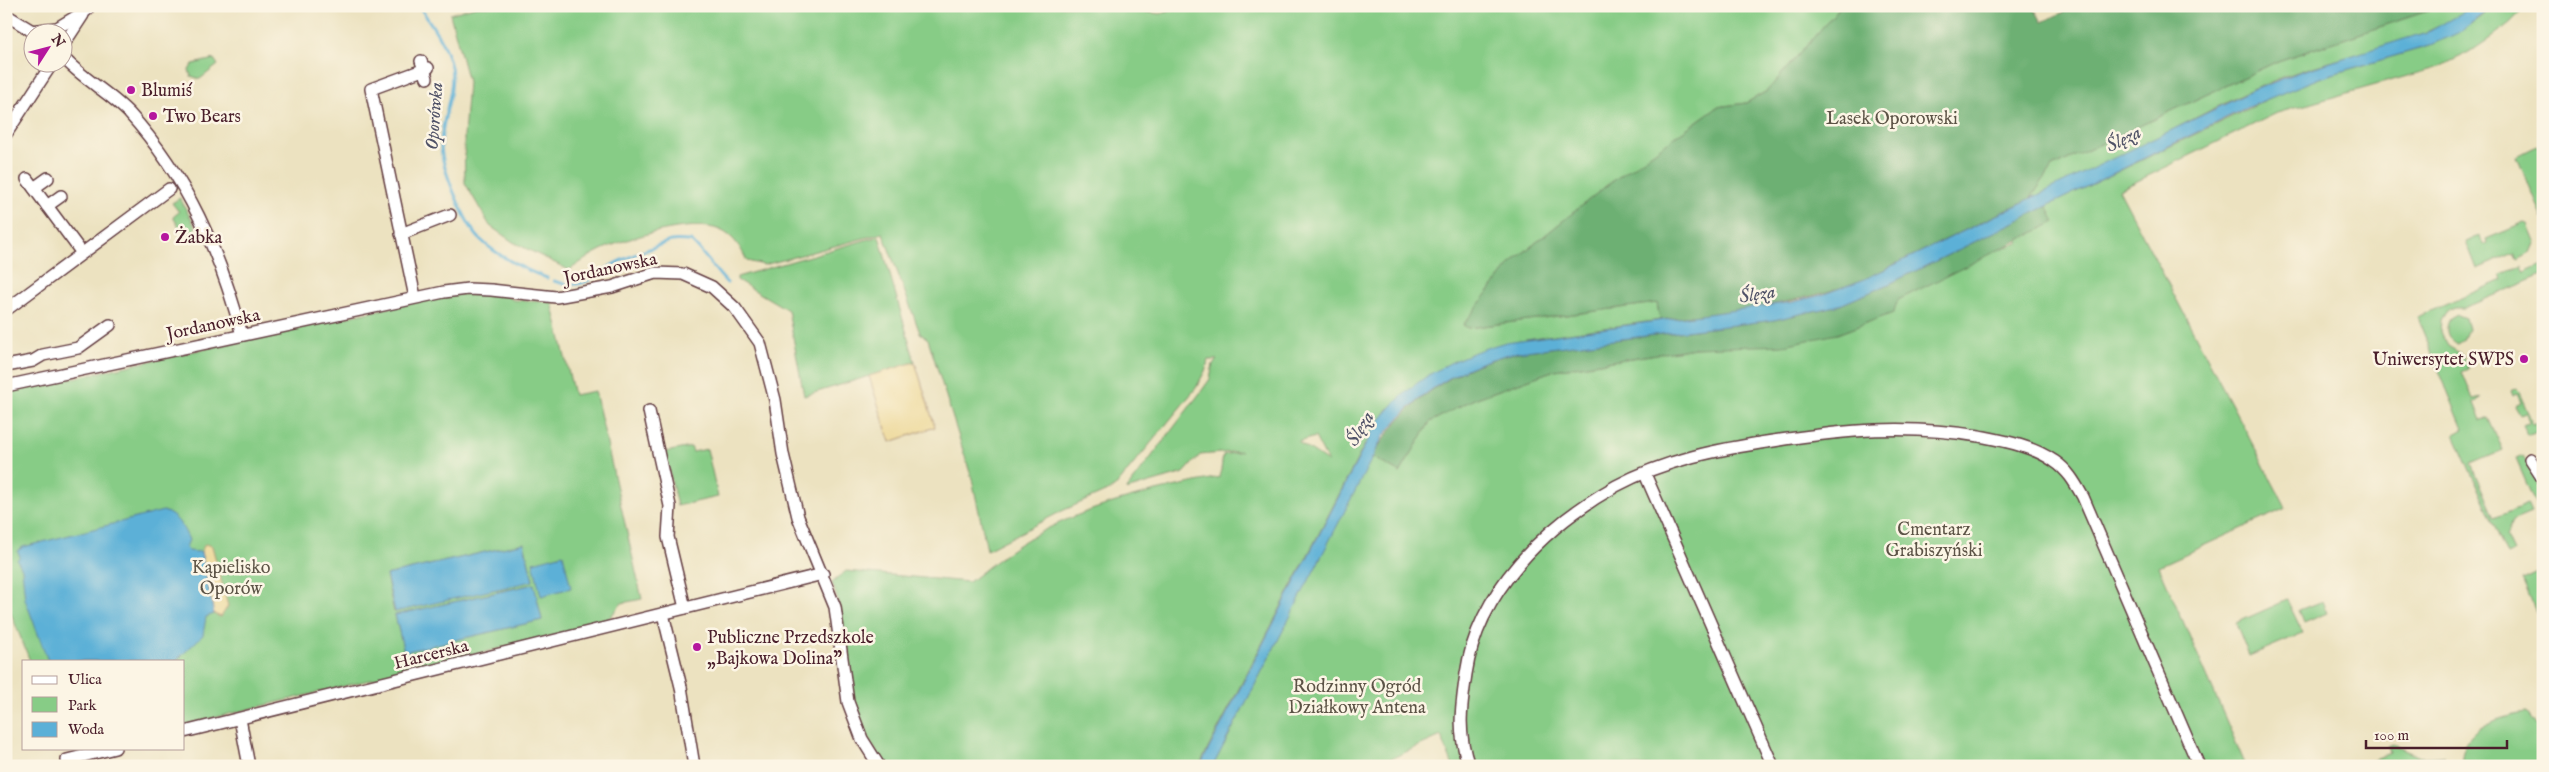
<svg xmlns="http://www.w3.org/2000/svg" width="2549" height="772" font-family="'IM FELL English',serif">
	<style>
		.green { fill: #87cc86; stroke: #687658; fill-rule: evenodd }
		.forest { fill: #6db073; stroke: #5c684f }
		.sand { fill: #eeda9e; stroke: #9c7c64 }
		.water { fill: #5bb0d7; stroke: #526881 }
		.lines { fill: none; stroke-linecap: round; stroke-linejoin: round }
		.stream { stroke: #5bb0d7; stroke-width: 3 }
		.minor-casing { stroke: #623c41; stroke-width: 14 }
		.minor { stroke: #fff; stroke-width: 11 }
		.poi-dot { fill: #b5179e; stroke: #fcf5e5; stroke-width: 2 }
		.labels { text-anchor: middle; stroke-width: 5; stroke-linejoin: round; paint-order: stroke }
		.poi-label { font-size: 18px; fill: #4a1f2b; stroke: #fcf5e5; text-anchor: start }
		.park-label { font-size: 18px; fill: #5c5346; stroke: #fcf5e5 }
		.street-label { font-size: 18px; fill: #4a1f2b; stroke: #fcf5e5 }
		.water-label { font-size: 19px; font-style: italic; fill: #505267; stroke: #fcf5e5 }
	</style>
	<rect width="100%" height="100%" fill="#fcf5e5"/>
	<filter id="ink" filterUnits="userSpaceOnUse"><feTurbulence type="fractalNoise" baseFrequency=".02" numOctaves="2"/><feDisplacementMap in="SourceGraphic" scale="10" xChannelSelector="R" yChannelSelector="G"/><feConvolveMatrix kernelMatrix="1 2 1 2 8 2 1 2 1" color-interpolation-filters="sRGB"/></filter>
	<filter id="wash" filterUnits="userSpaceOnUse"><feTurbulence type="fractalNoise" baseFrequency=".0096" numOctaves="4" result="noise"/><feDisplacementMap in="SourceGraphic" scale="20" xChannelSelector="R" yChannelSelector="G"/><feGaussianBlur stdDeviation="1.12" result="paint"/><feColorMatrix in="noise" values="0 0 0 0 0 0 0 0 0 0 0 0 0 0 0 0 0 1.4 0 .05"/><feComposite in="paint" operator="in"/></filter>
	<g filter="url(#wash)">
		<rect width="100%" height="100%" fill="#ece2c0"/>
		<!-- green -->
		<g class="green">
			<path d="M477,6H1103L1160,14L1187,6H1841L1767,91L1746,103L1717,107L1606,186L1512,262L1463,325L1468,328L1657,303L1660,320L1526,339L1388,409L1364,446L1199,766H885C872,745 858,724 853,700C843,661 847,621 832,583L846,571L969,582C985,570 1001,556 1018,545C1078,507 1151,491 1220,477L1223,455L1242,451L1200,455L1184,473L1126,490L1200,393L1210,379L1213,364L1217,360H1208L1206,369L1196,388L1114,488L1062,511L987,550L972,479L928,339L920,333L883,233L764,265L747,261C741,248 734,236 720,230C693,218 627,238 601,250C590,255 579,264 569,270L513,242L490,226L465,183L464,136L468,82L450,14ZM1315,437L1328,462L1298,442Z"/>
			<path d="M2442,6H2474C2415,48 2338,54 2273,81C2190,116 2114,166 2031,198L2052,167L2278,61Z"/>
			<path d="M2493,6H2526L2511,22L2492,37L2470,52L2439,67L2277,113L2119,190L2286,508L2159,566L2246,766H1453L1441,736L1375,766H1213L1372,457L1400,473L1430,422L1474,399L1555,370L1695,348L1837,334L1892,313L1898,300L1986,254L2018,243L2019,240L2054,222L2047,206L2276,95L2322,77L2429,46C2453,36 2474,24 2493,6Z"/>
			<polygon points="214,59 218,65 200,79 191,76 189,70 193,64"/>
			<polygon points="2543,143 2543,219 2517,156"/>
			<polygon points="180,198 196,228 185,237 173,217 179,212 172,203"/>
			<polygon points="2525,223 2528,224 2535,241 2530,253 2517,260 2514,253 2477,269 2466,241 2479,236 2484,245 2487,243 2486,239"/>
			<polygon points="879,236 915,362 804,396 788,310 737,280 737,277"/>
			<polygon points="2543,264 2543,275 2464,308 2455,308 2446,312 2441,320 2440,332 2448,346 2463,355 2469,369 2462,372 2473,399 2482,397 2474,403 2481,420 2488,418 2503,450 2471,464 2494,518 2527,504 2531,513 2512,521 2506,537 2513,552 2507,555 2454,434 2463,429 2417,317 2503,280 2501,275 2522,266 2525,272"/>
			<path d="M464,293L507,295L513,300L552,302L574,395L595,391L642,599L622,603L605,623L184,725V661H30L6,601V393L401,305ZM524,543L533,580L394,612L386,575ZM533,584L542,620L404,652L395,615Z"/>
			<path d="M2457,315L2465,318L2468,329L2463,340L2457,344C2447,339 2444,329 2450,319Z"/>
			<polygon points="2517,388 2533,424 2543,420 2543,429 2530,435 2527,433 2523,425 2529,422 2526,413 2520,415 2515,406 2521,403 2517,394 2512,396 2510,391"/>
			<polygon points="691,447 693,452 707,449 718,497 677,506 665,452"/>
			<polygon points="2523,456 2543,488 2543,508 2538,510 2516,459"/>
			<polygon points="2537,573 2543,580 2543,628 2522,580"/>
			<polygon points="2287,600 2303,633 2249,656 2236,623"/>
			<polygon points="2322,601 2327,613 2304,623 2299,610"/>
			<path d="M2527,713L2543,735V766H2462C2458,729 2497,717 2527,713Z"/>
			<polygon points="2393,745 2420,757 2445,756 2421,763 2417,758 2413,759 2418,765 2415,766 2408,761 2404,763 2407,766 2357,766 2390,753 2388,747"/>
		</g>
		<!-- forest -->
		<g class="forest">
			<path d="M1841,6H2033L2042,22L2077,6H2442L2278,61L2052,167L2031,198L1865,279C1800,305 1729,311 1660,320L1657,303L1468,328L1463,325L1512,262L1606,186L1717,107L1746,103L1767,91Z"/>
			<path d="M2047,206L2055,222L1898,300L1893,313L1837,334L1784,345L1695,348L1555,370L1474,399L1430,422L1400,473L1372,457C1405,401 1455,366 1518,352L1774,320L1840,305L1887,285Z"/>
		</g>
		<!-- sand -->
		<g class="sand">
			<polygon points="915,362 935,427 890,442 869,376"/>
			<polygon points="205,544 212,546 228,606 221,617 214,614 201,552"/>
		</g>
		<!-- water -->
		<g class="water">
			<path d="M2474,6H2493L2460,32L2429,46L2322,77L2248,107L1887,285L1840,305L1774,320L1518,352C1462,364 1418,392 1383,437L1213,766H1200L1374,428C1407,381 1452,357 1506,342L1793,302L1821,295L1865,279L2254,90L2299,72L2430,31Z"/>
			<path d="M163,511C177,515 183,527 189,540L186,547L188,551L201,552L214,614L206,617L203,635L176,661H48L25,599L22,569L17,560L20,556L17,551L23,547Z"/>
			<polygon points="524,543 533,581 395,612 386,575"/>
			<polygon points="563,554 571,588 541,596 533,562"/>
			<polygon points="534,584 542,620 404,652 395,615"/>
		</g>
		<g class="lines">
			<!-- stream -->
			<g class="stream">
				<path d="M419,6C432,25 446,45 451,67C455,92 442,118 441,143C440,165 465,225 481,240C496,255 527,271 547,278"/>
				<path d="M554,281C583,291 591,278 614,264C619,261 666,242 671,241C677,240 684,241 691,241C705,254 714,270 727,283"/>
			</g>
		</g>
	</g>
	<g filter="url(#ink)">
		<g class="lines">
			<!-- minor casing -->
			<g class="minor-casing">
				<g id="minor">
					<polyline points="6,15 34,32"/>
					<polyline points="31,31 57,28 87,10"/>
					<polyline points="62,47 83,15"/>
					<path d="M62,56C81,78 109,92 129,113C187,177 220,252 242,335"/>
					<polyline points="421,61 427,78"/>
					<polyline points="6,134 53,62"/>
					<polyline points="27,179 82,253"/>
					<polyline points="34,188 48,178"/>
					<polyline points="47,206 61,196"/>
					<polyline points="401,234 450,215"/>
					<polyline points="415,297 371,89 428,68"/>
					<polyline points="6,310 169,189"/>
					<polyline points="6,366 33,361 43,355 78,348 110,325"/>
					<polyline points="6,386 444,292 468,289 491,290 556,297 612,287 655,273 683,274 712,287 735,308 760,343 775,400 783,454 798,517 835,607 848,702 862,739 879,766"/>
					<polyline points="649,411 670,506 668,537 685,608"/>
					<polyline points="2530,459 2543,479"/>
					<polyline points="1645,474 1773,766"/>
					<polyline points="663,614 681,687 694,766"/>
					<polyline points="240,719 249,766"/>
					<polyline points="184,732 823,574"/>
					<polyline points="68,766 67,760 115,748"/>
					<path d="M1469,766C1457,733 1461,708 1466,674C1478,591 1545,526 1616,486C1664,460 1720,449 1773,441C1847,430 1904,424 1979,436C2004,441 2033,446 2054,461C2068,470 2075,483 2083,497L2199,766"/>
				</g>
			</g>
			<!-- minor -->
			<use href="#minor" class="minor"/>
		</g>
	</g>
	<!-- markers -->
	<g class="poi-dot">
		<circle cx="131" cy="90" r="5"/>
		<circle cx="153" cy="116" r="5"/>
		<circle cx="165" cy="237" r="5"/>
		<circle cx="2524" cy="359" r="5"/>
		<circle cx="697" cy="647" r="5"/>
	</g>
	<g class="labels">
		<!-- poi labels -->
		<g class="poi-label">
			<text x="141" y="96">Blumiś</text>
			<text x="163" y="122">Two Bears</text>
			<text x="175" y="243">Żabka</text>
			<text x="2514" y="365" text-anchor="end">Uniwersytet SWPS</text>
			<text x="707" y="643">Publiczne Przedszkole<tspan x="707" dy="21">„Bajkowa Dolina”</tspan></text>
		</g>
		<!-- park labels -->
		<g class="park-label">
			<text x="1892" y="124">Lasek Oporowski</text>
			<text x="1934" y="535">Cmentarz<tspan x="1934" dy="21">Grabiszyński</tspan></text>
			<text x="231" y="573">Kąpielisko<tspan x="231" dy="21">Oporów</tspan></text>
			<text x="1357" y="692">Rodzinny Ogród<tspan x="1357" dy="21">Działkowy Antena</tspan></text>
		</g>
		<!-- street labels -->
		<g class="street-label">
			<text transform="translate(610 268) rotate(-12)" y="6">Jordanowska</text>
			<text transform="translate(213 324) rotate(-12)" y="6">Jordanowska</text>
			<text transform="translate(431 654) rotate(-14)" y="6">Harcerska</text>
		</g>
		<!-- water labels -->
		<g class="water-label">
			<text transform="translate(433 116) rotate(-86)" y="7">Oporówka</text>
			<text transform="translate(2123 138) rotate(-26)" y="7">Ślęza</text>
			<text transform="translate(1757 293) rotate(-9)" y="7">Ślęza</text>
			<text transform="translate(1359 428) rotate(-59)" y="7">Ślęza</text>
		</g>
	</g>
	<!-- margin -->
	<rect width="2549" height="772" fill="none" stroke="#fcf5e5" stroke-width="25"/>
	<!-- legend -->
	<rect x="22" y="660" width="162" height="90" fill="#fcf5e5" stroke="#b59f9b"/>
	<rect x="32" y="676" width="25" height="8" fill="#ffffff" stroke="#b59f9b"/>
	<text x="68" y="684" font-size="15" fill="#4a1f2b">Ulica</text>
	<rect x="32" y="697" width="25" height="15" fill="#87cc86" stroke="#b59f9b"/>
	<text x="68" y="710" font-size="15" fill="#4a1f2b">Park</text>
	<rect x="32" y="722" width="25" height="15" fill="#5bb0d7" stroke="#b59f9b"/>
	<text x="68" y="734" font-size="15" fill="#4a1f2b">Woda</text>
	<!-- north arrow -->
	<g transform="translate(48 48) rotate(54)"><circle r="24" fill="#fcf5e5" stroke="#b59f9b"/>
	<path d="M0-4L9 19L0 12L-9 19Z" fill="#b5179e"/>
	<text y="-8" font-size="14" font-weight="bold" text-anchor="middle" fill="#4a1f2b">N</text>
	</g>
	<!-- scale -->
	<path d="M2366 740v8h141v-8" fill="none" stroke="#4a1f2b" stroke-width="2.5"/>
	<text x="2374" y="740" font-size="15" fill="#4a1f2b" stroke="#fcf5e5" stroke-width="4" paint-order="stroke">100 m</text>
</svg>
